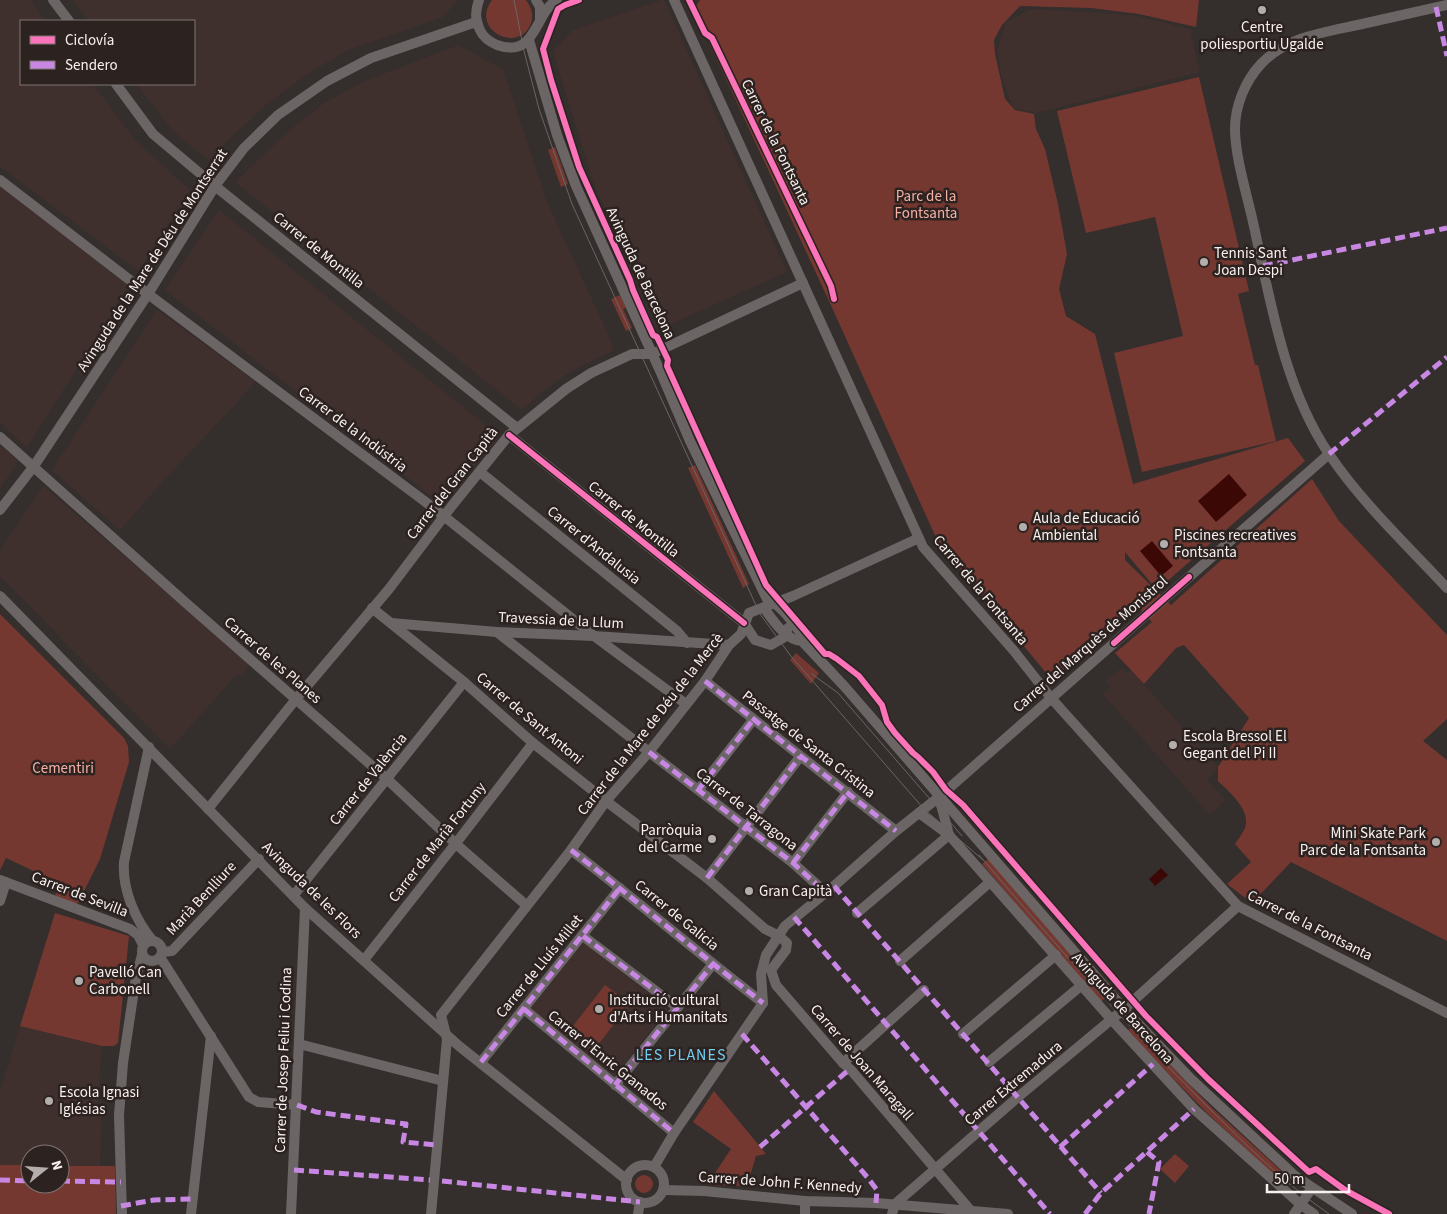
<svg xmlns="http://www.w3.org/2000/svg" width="1447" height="1214" font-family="'Source Sans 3',sans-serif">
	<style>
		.built { fill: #40302d }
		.green { fill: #753830 }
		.water { fill: #3c0806 }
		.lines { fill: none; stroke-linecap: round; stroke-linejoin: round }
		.minor { stroke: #6b6665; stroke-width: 10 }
		.tram { stroke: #6a6564; stroke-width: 1 }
		.quiet { stroke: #c787e3; stroke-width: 5; stroke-dasharray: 10 5; stroke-linecap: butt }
		.cycleway-casing { stroke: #2c2220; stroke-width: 9 }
		.cycleway { stroke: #fb73b8; stroke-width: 6 }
		.poi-dot { fill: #b3adab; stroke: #2c2220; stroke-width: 2 }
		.labels { text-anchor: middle; stroke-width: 5; stroke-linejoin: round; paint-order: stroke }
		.poi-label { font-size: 15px; fill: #f8f1ef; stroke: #2c2220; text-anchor: start }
		.street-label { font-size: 15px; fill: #f8f1ef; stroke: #2c2220 }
		.park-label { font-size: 15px; fill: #f6b0a5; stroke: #2c2220 }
		.neighbourhood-label { font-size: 16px; letter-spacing: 1px; fill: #72cef0; stroke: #2c2220 }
	</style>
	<rect width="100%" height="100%" fill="#342e2d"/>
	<!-- built -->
	<g class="built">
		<polygon points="0,0 30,0 46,21 21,21 21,84 93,84 135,140 190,190 138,271 0,166"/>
		<polygon points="72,0 458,0 443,17 348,50 306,75 267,104 223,145 209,161 173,131 136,84 194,84 194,21 89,21"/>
		<polygon points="661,0 664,0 787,272 660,329 593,181 553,52 573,30"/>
		<polygon points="1031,9 1133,15 1190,29 1200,72 1036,113 1013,108 1002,79 997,50 1006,22"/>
		<polygon points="456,46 460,46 503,69 547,202 613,345 611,352 570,372 547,388 522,410 235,182 290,130 324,103 362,82"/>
		<polygon points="0,186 129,286 27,447 0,423"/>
		<polygon points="219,210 499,436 443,505 165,290"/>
		<polygon points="157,310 256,382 163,481 120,530 52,470"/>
		<polygon points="0,445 18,461 0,489"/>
		<polygon points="43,486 250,664 241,676 238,673 170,749 0,576 0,551"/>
		<polygon points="1122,668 1126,673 1131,670 1218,767 1207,780 1225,800 1210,815 1103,694 1111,687 1106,680"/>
		<polygon points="584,942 668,1009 614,1076 530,1010"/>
		<polygon points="20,1026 102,1046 97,1112 102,1112 100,1166 60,1166 60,1154 30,1154 30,1165 0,1165 0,1091"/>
	</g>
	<!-- green -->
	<g class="green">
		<path d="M492,0H526C531,7 534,14 531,23C520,55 469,30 492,0Z"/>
		<path d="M700,0H1199L1196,27L1139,14L1091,8L1020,6L1002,25L994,40L995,54L1005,99L1015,110L1034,114L1036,129L1045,149L1058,204L1067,254L1059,289L1066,316L1095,334L1133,484L1288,438L1305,461L1157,590L1125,552V560L1171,605L1312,479L1339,521L1447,635V719L1423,741L1447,760V941L1291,862L1252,903L1227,884L1251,862L1235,844C1238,840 1241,835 1244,830C1253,811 1230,793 1218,781V767L1249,718L1184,645L1176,648L1144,684L1115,653L1152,622L1137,606L1052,680L938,542L829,301L694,10Z"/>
		<polygon points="1199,77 1249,291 1238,294 1255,365 1258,365 1276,441 1142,472 1114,353 1183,336 1155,217 1086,233 1057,111"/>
		<polygon points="555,147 568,184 561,187 548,150"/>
		<polygon points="620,295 626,308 623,309 632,328 626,331 611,299"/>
		<polygon points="695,465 749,584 743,588 688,468"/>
		<polygon points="0,614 124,738 128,746 129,762 100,859 76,907 55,895 61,884 6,858 0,870"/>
		<polygon points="796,653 819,673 811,684 790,660"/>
		<polygon points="988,859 1107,996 1101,1002 982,864"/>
		<polygon points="55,913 129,936 118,1043 114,1046 102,1046 20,1026"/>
		<polygon points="605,985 630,1004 593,1051 569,1031"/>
		<polygon points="1133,1026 1211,1107 1289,1178 1284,1184 1208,1114 1127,1031"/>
		<polygon points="714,1091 766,1154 756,1156 747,1186 707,1185 731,1149 693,1122"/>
		<polygon points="1175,1154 1189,1166 1175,1183 1160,1169"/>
		<polygon points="0,1165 30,1165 30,1184 60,1184 60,1166 115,1166 116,1214 0,1214"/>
		<circle cx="644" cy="1184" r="9"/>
	</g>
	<!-- water -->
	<g class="water">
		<polygon points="1229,474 1247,495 1216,522 1198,501"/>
		<polygon points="1152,541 1173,566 1161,576 1140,551"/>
		<polygon points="1161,868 1168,875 1155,886 1149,879"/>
	</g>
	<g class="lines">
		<!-- minor -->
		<g class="minor">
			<polyline points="53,0 69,21"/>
			<path d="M479,0C475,11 475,19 480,30C483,37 490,42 497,45C537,59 534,13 557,0"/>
			<polyline points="536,0 540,7 540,20"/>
			<polyline points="674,0 923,547 1014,651 1051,698 1238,906 1447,1013"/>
			<path d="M1447,5C1419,11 1390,18 1362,24C1327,32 1287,36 1261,64C1245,81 1235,106 1235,129C1235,156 1247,195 1253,222C1270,299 1284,388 1329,454C1362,503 1407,545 1447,588"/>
			<path d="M529,40L557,135L576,186L661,373L690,441L767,599C782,606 792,622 802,635V641"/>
			<polyline points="116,84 153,134 215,186 517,428"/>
			<polyline points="0,180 148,294 435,509 594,636 686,704"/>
			<polyline points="509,435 744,623 755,640 771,645 783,638 788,628"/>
			<polyline points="0,437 186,603 387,779 456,844 526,905"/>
			<polyline points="480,472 677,631 687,643"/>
			<polyline points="0,510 34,466 148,294 215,186 244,148 278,115 327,81 371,58 476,22"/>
			<polyline points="0,596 305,908 459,1046 627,1180"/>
			<polyline points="372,608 464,682 533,743 606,801 707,878 765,929 779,936 787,943 786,950 771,970 776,985 843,1063 851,1070 971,1211"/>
			<path d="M764,608C772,619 786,641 802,641L845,687L1124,1009L1191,1079L1295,1176L1352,1214"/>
			<polyline points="391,623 497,632 594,636 729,645"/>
			<polyline points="497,632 649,752 793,863 825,892"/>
			<polyline points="705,681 896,831"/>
			<path d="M149,747L124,862C122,889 135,920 153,941"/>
			<polyline points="699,789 753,720"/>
			<polyline points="939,797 949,835"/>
			<polyline points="208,809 296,699 389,589 451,507 509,435 566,389 591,373 632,354 652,354 803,283"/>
			<polyline points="919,813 949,835 1111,1019 1194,1109 1300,1204 1314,1214"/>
			<path d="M571,850C636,900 698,953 763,1003"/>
			<polyline points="793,863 848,792"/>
			<polyline points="707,878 800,757"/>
			<polyline points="0,880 130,929 138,935 143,945"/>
			<polyline points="294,895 464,682"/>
			<polyline points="0,901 6,882"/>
			<polyline points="857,913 949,835"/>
			<polyline points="583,936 677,1007"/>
			<circle cx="152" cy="951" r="10"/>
			<polyline points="162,952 172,951 259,859"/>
			<polyline points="160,957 249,1097 258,1102 297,1105"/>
			<polyline points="364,960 460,838 533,743"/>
			<polyline points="900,961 990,882"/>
			<polyline points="763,1003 761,974 766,955 785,926 834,886 896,831 939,797 1329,454"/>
			<polyline points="524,1009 674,1133"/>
			<polyline points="963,1034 1056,955"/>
			<polyline points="299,1044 443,1081"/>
			<polyline points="481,1062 620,888"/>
			<polyline points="989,1062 1082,985"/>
			<polyline points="843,1063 924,990"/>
			<polyline points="615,1085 713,964"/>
			<circle cx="645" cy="1184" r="19"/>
			<polyline points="654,1167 674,1133 763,1003"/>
			<polyline points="663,1190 704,1191 805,1201 876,1203 1008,1214"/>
			<polyline points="895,1204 1018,1097 1124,1009 1238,906"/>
			<polyline points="122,1214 119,1115 123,1063 136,977 142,955"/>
			<polyline points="191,1214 211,1036"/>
			<polyline points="291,1214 305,908"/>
			<polyline points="431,1214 447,1039 441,1015 571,850 606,801 649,752 705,681 729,645 741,634 749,613 793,596 919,538"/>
			<polyline points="638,1214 640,1202"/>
			<polyline points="805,1214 805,1201"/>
			<polyline points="892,1214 895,1204"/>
			<polyline points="1294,1214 1312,1188"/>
		</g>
		<!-- tram -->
		<g class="tram">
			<polyline points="514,0 524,51 539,109 572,204 760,614 790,655 924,809 983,860"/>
			<polyline points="812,674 838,693 962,836"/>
			<path d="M979,855C1052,940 1125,1025 1205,1104C1244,1143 1284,1183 1329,1214"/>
		</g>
		<!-- quiet -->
		<g class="quiet">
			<polyline points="1436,7 1447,56"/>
			<polyline points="1263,266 1447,228"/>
			<polyline points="1329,454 1447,357"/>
			<polyline points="705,681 896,831"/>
			<polyline points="649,752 793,863 825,892"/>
			<polyline points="699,789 753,720"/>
			<path d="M571,850C636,900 698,953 763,1003"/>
			<polyline points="793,863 848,792"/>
			<polyline points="707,878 800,757"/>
			<polyline points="834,886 1101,1193"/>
			<polyline points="794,917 1050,1214"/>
			<polyline points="583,936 677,1007"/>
			<polyline points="524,1009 674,1133"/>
			<polyline points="742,1034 868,1178 877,1190 876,1203"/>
			<polyline points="481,1062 620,888"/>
			<polyline points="615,1085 713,964"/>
			<polyline points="297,1105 316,1112 406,1124 403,1142 437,1145"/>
			<polyline points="760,1147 845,1073 851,1070"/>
			<polyline points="1060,1147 1153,1064"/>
			<polyline points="1147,1152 1159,1162 1149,1214"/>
			<polyline points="294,1170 430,1180"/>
			<polyline points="0,1180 30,1181"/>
			<polyline points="60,1181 121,1182"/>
			<polyline points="442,1181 640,1202"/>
			<polyline points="121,1206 154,1200 192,1199"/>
			<polyline points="1085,1214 1101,1193 1194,1109"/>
		</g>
		<!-- cycleway casing -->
		<g class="cycleway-casing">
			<g id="cycleway">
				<polyline points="579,0 565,5 558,9 543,49 551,80 579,167 630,280 633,290 653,335 657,337 668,360 667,366 766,585 825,654 829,654 837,659 859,676 882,705 887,722 895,733 913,753 918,757 933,772 946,790 963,805 1146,1016 1208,1079 1309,1172 1316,1169 1345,1190 1389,1214"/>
				<polyline points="689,0 705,33 712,38 831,286 834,299"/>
				<polyline points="509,435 744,623"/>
				<polyline points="1114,643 1189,577"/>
			</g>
		</g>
		<!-- cycleway -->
		<use href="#cycleway" class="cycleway"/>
	</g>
	<!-- markers -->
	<g class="poi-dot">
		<circle cx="1262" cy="10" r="5"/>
		<circle cx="1204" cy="262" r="5"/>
		<circle cx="1023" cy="527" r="5"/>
		<circle cx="1164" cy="544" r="5"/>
		<circle cx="1173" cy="745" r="5"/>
		<circle cx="712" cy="839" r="5"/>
		<circle cx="1436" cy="842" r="5"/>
		<circle cx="749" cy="891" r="5"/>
		<circle cx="79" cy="981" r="5"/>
		<circle cx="599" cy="1009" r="5"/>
		<circle cx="49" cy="1101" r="5"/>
	</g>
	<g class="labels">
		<!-- poi labels -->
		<g class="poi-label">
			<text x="1262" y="32" text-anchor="middle">Centre<tspan x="1262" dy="17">poliesportiu Ugalde</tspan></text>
			<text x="1214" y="258">Tennis Sant<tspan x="1214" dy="17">Joan Despi</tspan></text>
			<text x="1033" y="523">Aula de Educació<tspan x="1033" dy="17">Ambiental</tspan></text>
			<text x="1174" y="540">Piscines recreatives<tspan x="1174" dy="17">Fontsanta</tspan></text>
			<text x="1183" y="741">Escola Bressol El<tspan x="1183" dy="17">Gegant del Pi II</tspan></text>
			<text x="702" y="835" text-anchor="end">Parròquia<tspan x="702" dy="17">del Carme</tspan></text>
			<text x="1426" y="838" text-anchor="end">Mini Skate Park<tspan x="1426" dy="17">Parc de la Fontsanta</tspan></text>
			<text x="759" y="896">Gran Capità</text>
			<text x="89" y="977">Pavelló Can<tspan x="89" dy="17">Carbonell</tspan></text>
			<text x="609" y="1005">Institució cultural<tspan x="609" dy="17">d'Arts i Humanitats</tspan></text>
			<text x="59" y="1097">Escola Ignasi<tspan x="59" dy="17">Iglésias</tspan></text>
		</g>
		<!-- street labels -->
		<g class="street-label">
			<text transform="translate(776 142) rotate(64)" y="5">Carrer de la Fontsanta</text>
			<text transform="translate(319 250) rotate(39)" y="5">Carrer de Montilla</text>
			<text transform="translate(152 260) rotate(-57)" y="5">Avinguda de la Mare de Déu de Montserrat</text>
			<text transform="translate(641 273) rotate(65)" y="5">Avinguda de Barcelona</text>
			<text transform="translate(353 429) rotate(37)" y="5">Carrer de la Indústria</text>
			<text transform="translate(452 483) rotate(-52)" y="5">Carrer del Gran Capità</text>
			<text transform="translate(634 519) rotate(39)" y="5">Carrer de Montilla</text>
			<text transform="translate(594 545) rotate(39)" y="5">Carrer d'Andalusia</text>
			<text transform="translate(981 590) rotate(50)" y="5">Carrer de la Fontsanta</text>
			<text transform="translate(561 620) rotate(3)" y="5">Travessia de la Llum</text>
			<text transform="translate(1090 644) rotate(-41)" y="5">Carrer del Marquès de Monistrol</text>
			<text transform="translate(273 660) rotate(41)" y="5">Carrer de les Planes</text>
			<text transform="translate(530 718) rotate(40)" y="5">Carrer de Sant Antoni</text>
			<text transform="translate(650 724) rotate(-52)" y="5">Carrer de la Mare de Déu de la Mercè</text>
			<text transform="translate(809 744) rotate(38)" y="5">Passatge de Santa Cristina</text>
			<text transform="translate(368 779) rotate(-51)" y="5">Carrer de València</text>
			<text transform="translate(747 809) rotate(38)" y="5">Carrer de Tarragona</text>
			<text transform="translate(437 842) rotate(-52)" y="5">Carrer de Marià Fortuny</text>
			<text transform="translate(312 890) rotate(44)" y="5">Avinguda de les Flors</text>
			<text transform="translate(80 894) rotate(21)" y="5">Carrer de Sevilla</text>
			<text transform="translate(201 898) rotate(-47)" y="5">Marià Benlliure</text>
			<text transform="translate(677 915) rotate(39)" y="5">Carrer de Galicia</text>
			<text transform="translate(1310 925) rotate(27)" y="5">Carrer de la Fontsanta</text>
			<text transform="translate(539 966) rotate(-51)" y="5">Carrer de Lluís Millet</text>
			<text transform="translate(1123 1008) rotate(48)" y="5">Avinguda de Barcelona</text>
			<text transform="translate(283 1060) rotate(-88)" y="5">Carrer de Josep Feliu i Codina</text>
			<text transform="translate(608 1060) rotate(39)" y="5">Carrer d'Enric Granados</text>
			<text transform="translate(862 1062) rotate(49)" y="5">Carrer de Joan Maragall</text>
			<text transform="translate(1013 1083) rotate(-40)" y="5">Carrer Extremadura</text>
			<text transform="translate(780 1182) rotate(4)" y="5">Carrer de John F. Kennedy</text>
		</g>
		<!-- park labels -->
		<g class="park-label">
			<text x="926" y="201">Parc de la<tspan x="926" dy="17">Fontsanta</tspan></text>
			<text x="63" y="773">Cementiri</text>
		</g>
		<!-- neighbourhood labels -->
		<g class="neighbourhood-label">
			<text x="681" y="1060">LES PLANES</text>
		</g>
	</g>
	<!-- legend -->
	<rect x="20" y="20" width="175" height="65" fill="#2c2220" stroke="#7e7573"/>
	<rect x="30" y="36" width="25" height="8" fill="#fb73b8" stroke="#7e7573"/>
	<text x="65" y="45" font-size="15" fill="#f8f1ef">Ciclovía</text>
	<rect x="30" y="61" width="25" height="8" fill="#c787e3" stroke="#7e7573"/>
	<text x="65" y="70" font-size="15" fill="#f8f1ef">Sendero</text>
	<!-- north arrow -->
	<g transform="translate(45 1169) rotate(73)"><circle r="24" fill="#2c2220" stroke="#7e7573"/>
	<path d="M0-4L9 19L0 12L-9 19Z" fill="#b3adab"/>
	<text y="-8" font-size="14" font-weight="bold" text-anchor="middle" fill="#f8f1ef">N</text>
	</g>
	<!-- scale -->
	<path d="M1267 1184v8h82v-8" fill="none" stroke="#f8f1ef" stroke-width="2.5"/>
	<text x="1274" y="1184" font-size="15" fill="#f8f1ef" stroke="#2c2220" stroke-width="4" paint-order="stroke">50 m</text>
</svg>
